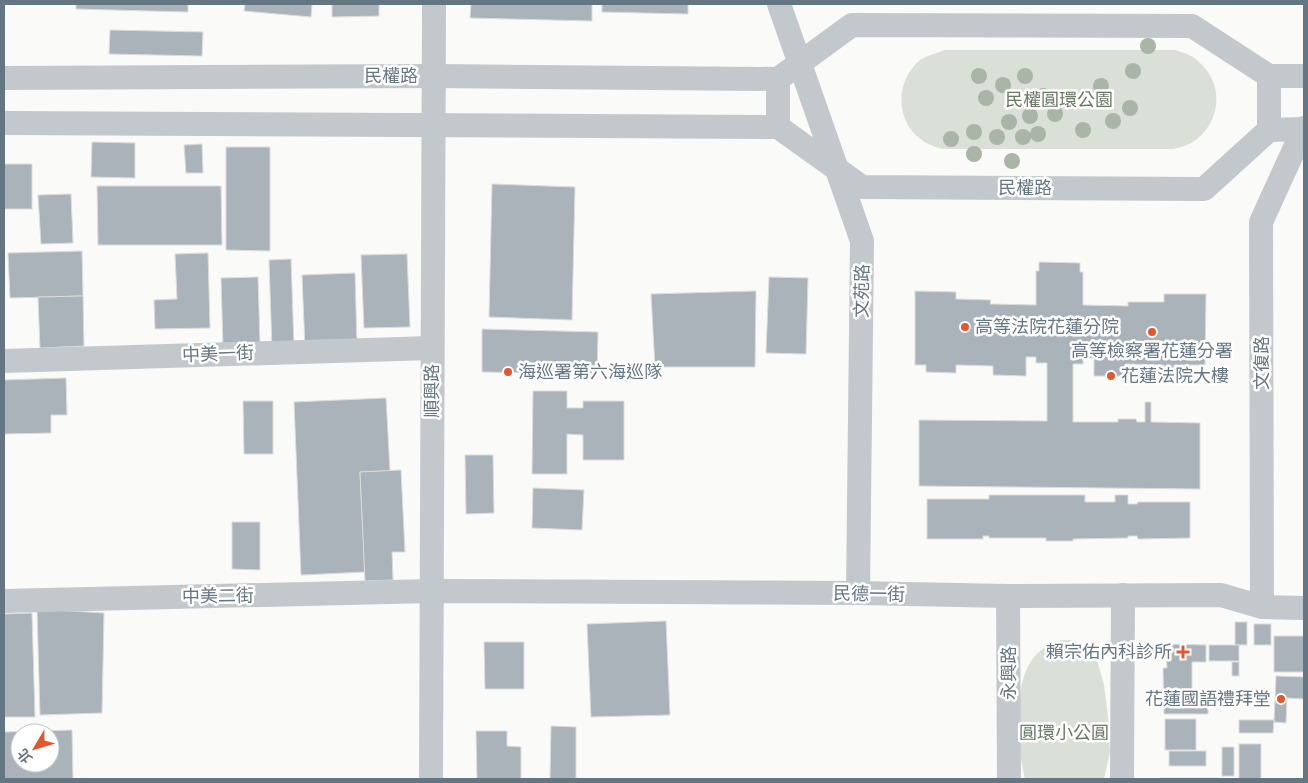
<svg xmlns="http://www.w3.org/2000/svg" width="1308" height="783" font-family="Poppins,'Noto Sans TC',sans-serif">
	<style>
		.green { fill: #dadfd7 }
		.building { fill: #aab3b9; stroke: #dcdcda; fill-rule: evenodd }
		.lines { fill: none; stroke-linecap: round; stroke-linejoin: round }
		.minor { stroke: #c3c8cc; stroke-width: 24 }
		.tree { fill: #aab4a7 }
		.poi-dot { fill: #e4572e; stroke: #fff; stroke-width: 2 }
		.labels { text-anchor: middle; stroke-width: 5; stroke-linejoin: round; paint-order: stroke }
		.street-label { font-size: 18px; fill: #657683; stroke: #fff }
		.park-label { font-size: 18px; fill: #687a64; stroke: #fff }
		.poi-label { font-size: 18px; fill: #657683; stroke: #fff; text-anchor: start }
	</style>
	<rect width="100%" height="100%" fill="#fafaf8"/>
	<!-- green -->
	<g class="green">
		<path d="M945,50H1175C1184,53 1192,55 1199,62C1223,82 1222,119 1197,139C1190,145 1182,147 1173,149H943C935,147 926,144 919,138C895,118 896,80 920,60C928,55 937,53 945,50Z"/>
		<path d="M1061,640H1072L1083,644L1097,660L1104,685L1108,717L1110,752L1104,779H1025C1017,747 1012,682 1035,656C1042,648 1051,644 1061,640Z"/>
	</g>
	<!-- building -->
	<g class="building">
		<polygon points="76,4 188,4 188,12 76,9"/>
		<polygon points="245,4 312,4 311,17 244,11"/>
		<polygon points="332,4 379,4 379,16 332,17"/>
		<polygon points="471,4 592,4 592,21 470,18"/>
		<polygon points="602,4 688,4 688,14 602,12"/>
		<polygon points="110,30 203,32 202,56 109,54"/>
		<polygon points="92,142 135,143 135,178 91,177"/>
		<polygon points="202,144 203,173 186,173 184,145"/>
		<polygon points="226,147 270,147 270,251 226,250"/>
		<rect x="4" y="164" width="28" height="45"/>
		<polygon points="492,184 575,187 572,320 489,317"/>
		<polygon points="97,186 221,186 222,245 98,245"/>
		<polygon points="71,194 73,243 41,244 38,195"/>
		<polygon points="82,251 83,296 10,298 8,253"/>
		<polygon points="208,253 210,328 155,329 154,300 177,299 175,254"/>
		<polygon points="407,254 410,327 364,328 361,255"/>
		<polygon points="291,259 294,348 272,349 269,260"/>
		<polygon points="1039,262 1080,263 1080,272 1083,272 1083,305 1128,306 1128,302 1164,302 1164,294 1206,294 1205,365 1174,365 1174,370 1165,370 1164,365 1125,364 1125,376 1094,376 1094,358 1083,358 1083,364 1073,364 1073,422 1118,422 1118,419 1136,419 1137,422 1145,422 1145,402 1151,402 1151,422 1200,423 1200,489 919,486 919,420 1047,421 1047,363 1036,363 1036,357 1026,357 1026,376 993,375 993,366 956,365 956,373 926,372 926,365 915,365 915,291 956,292 956,299 991,300 990,304 1036,305 1036,271 1039,271"/>
		<polygon points="355,273 357,346 305,348 302,275"/>
		<polygon points="258,277 260,345 223,346 221,278"/>
		<polygon points="769,277 808,278 806,354 766,353"/>
		<polygon points="756,291 755,367 655,367 651,294"/>
		<polygon points="83,296 84,346 40,348 38,297"/>
		<polygon points="482,329 598,332 597,374 482,372"/>
		<polygon points="66,378 67,415 51,415 51,433 4,434 4,380"/>
		<polygon points="533,391 567,391 567,408 583,408 583,401 624,401 624,460 583,460 583,435 567,434 567,474 532,474"/>
		<polygon points="386,398 390,471 360,472 365,572 301,575 294,402"/>
		<polygon points="243,401 273,401 273,454 244,454"/>
		<polygon points="465,455 493,455 494,513 466,514"/>
		<polygon points="401,470 405,552 392,552 393,580 365,581 360,472"/>
		<polygon points="533,488 584,490 582,530 532,528"/>
		<polygon points="989,495 1085,495 1085,502 1115,502 1115,495 1128,495 1128,504 1137,504 1138,502 1190,502 1190,538 1138,539 1137,536 1128,536 1128,538 1073,539 1073,541 1046,541 1046,538 989,538 989,536 983,536 983,539 927,539 927,499 989,499"/>
		<polygon points="232,522 260,522 260,570 232,569"/>
		<polygon points="37,609 104,613 102,713 40,715"/>
		<polygon points="32,613 35,717 4,717 4,614"/>
		<polygon points="666,621 670,715 591,717 587,624"/>
		<rect x="1235" y="622" width="12" height="23"/>
		<rect x="1254" y="624" width="17" height="21"/>
		<rect x="1274" y="636" width="30" height="36"/>
		<polygon points="484,642 524,642 524,689 485,689"/>
		<polygon points="1166,644 1206,645 1206,662 1192,662 1192,701 1208,701 1208,714 1164,714 1163,668 1167,668"/>
		<rect x="1209" y="645" width="30" height="16"/>
		<rect x="1232" y="662" width="7" height="14"/>
		<polygon points="1276,676 1304,677 1304,699 1287,698 1286,723 1274,722"/>
		<rect x="1165" y="719" width="31" height="31"/>
		<polygon points="1239,720 1274,720 1273,733 1239,733"/>
		<polygon points="551,726 576,727 576,779 550,779"/>
		<path d="M72,730L73,779H4V732ZM20,733H50V763H20Z"/>
		<polygon points="476,731 507,731 507,746 521,747 521,779 477,779"/>
		<rect x="1239" y="744" width="22" height="35"/>
		<rect x="1222" y="747" width="12" height="29"/>
		<rect x="1169" y="751" width="37" height="15"/>
		<rect x="1161" y="778" width="57" height="1"/>
	</g>
	<g class="lines">
		<!-- minor -->
		<g class="minor">
			<polyline points="779,4 862,241 858,593"/>
			<polyline points="4,78 434,76 778,79 852,25 1192,26 1269,76 1304,76"/>
			<polyline points="4,123 778,127 862,187 1204,189 1269,130 1304,129"/>
			<polyline points="778,127 778,79"/>
			<polyline points="1269,130 1269,76"/>
			<polyline points="4,361 432,348"/>
			<polyline points="1008,596 1009,779"/>
			<polyline points="4,601 431,591 858,593 1008,596 1221,595 1262,607 1304,608"/>
			<polyline points="1262,607 1261,222 1304,128"/>
			<polyline points="431,779 434,4"/>
			<polyline points="1122,779 1123,595"/>
		</g>
	</g>
	<!-- trees -->
	<g class="tree">
		<circle cx="1148" cy="46" r="8"/>
		<circle cx="1133" cy="71" r="8"/>
		<circle cx="979" cy="76" r="8"/>
		<circle cx="1025" cy="76" r="8"/>
		<circle cx="1003" cy="85" r="8"/>
		<circle cx="1101" cy="86" r="8"/>
		<circle cx="1043" cy="96" r="8"/>
		<circle cx="986" cy="98" r="8"/>
		<circle cx="1130" cy="108" r="8"/>
		<circle cx="1055" cy="114" r="8"/>
		<circle cx="1030" cy="116" r="8"/>
		<circle cx="1113" cy="121" r="8"/>
		<circle cx="1009" cy="122" r="8"/>
		<circle cx="1083" cy="130" r="8"/>
		<circle cx="974" cy="132" r="8"/>
		<circle cx="1038" cy="134" r="8"/>
		<circle cx="997" cy="137" r="8"/>
		<circle cx="1023" cy="137" r="8"/>
		<circle cx="951" cy="139" r="8"/>
		<circle cx="974" cy="154" r="8"/>
		<circle cx="1012" cy="161" r="8"/>
	</g>
	<!-- markers -->
	<g class="poi-dot">
		<circle cx="965" cy="327" r="5"/>
		<circle cx="1152" cy="332" r="5"/>
		<circle cx="508" cy="372" r="5"/>
		<circle cx="1111" cy="376" r="5"/>
		<path d="M1180.5 644.5h5v5h5v5h-5v5h-5v-5h-5v-5h5z"/>
		<circle cx="1281" cy="699" r="5"/>
	</g>
	<g class="labels">
		<!-- street labels -->
		<g class="street-label">
			<text x="391" y="82">民權路</text>
			<text x="1025" y="194">民權路</text>
			<text transform="translate(862 291) rotate(-89)" y="6">文苑路</text>
			<text transform="translate(218 354) rotate(-2)" y="6">中美一街</text>
			<text transform="translate(1262 363) rotate(-90)" y="6">文復路</text>
			<text transform="translate(432 391) rotate(-90)" y="6">順興路</text>
			<text transform="translate(869 594) rotate(1)" y="6">民德一街</text>
			<text transform="translate(218 596) rotate(-1)" y="6">中美二街</text>
			<text transform="translate(1009 673) rotate(-90)" y="6">永興路</text>
		</g>
		<!-- park labels -->
		<g class="park-label">
			<text x="1059" y="106">民權圓環公園</text>
			<text x="1064" y="739">圓環小公圓</text>
		</g>
		<!-- poi labels -->
		<g class="poi-label">
			<text x="975" y="333">高等法院花蓮分院</text>
			<text x="1152" y="357" text-anchor="middle">高等檢察署花蓮分署</text>
			<text x="518" y="378">海巡署第六海巡隊</text>
			<text x="1121" y="382">花蓮法院大樓</text>
			<text x="1172" y="658" text-anchor="end">賴宗佑內科診所</text>
			<text x="1271" y="705" text-anchor="end">花蓮國語禮拜堂</text>
		</g>
	</g>
	<!-- border -->
	<rect width="1308" height="783" fill="none" stroke="#657683" stroke-width="10"/>
	<!-- north arrow -->
	<g transform="translate(35 748) rotate(232)"><circle r="24" fill="#ffffff" stroke="#c1c8cd"/>
	<path d="M0-4L9 19L0 12L-9 19Z" fill="#e4572e"/>
	<text y="-8" font-size="14" font-weight="bold" text-anchor="middle" fill="#657683">北</text>
	</g>
</svg>
